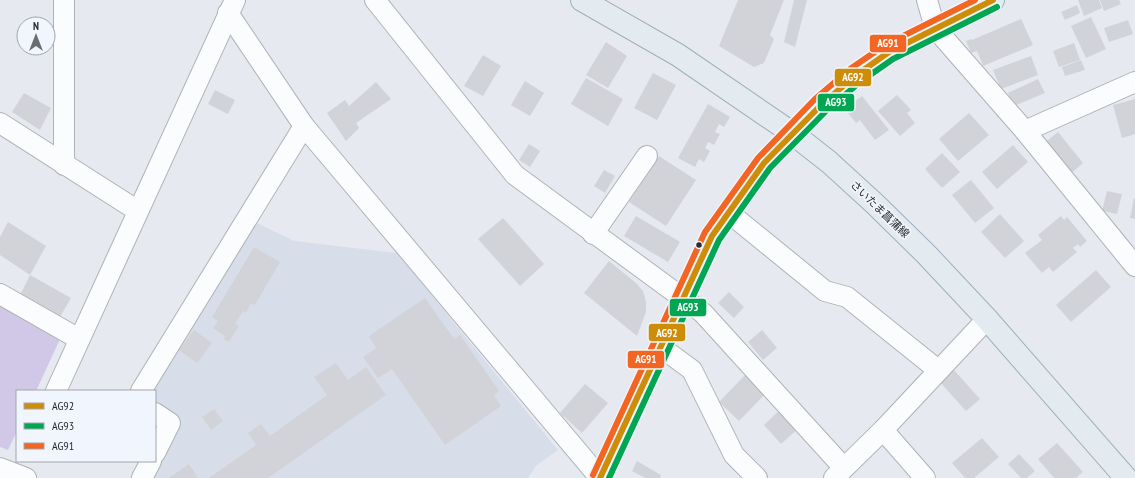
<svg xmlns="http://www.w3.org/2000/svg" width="1135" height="478" font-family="'PT Sans Narrow','Noto Sans JP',sans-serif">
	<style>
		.built { fill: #d7dee9 }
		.green { fill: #d1c7e7 }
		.building { fill: #d1d3d8 }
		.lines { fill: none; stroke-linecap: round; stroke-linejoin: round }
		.street-casing { stroke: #afb2b6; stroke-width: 22 }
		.primary-casing { stroke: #a0afbb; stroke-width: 24 }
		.street { stroke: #fbfcfd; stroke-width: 20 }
		.primary { stroke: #e3ebf1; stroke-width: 22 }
		.bus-1-casing { stroke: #f1f6fe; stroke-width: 9 }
		.bus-2-casing { stroke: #f1f6fe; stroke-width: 9 }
		.bus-3-casing { stroke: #f1f6fe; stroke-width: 9 }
		.bus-1 { stroke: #ce8d09; stroke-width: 6 }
		.bus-2 { stroke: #00a651; stroke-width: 6 }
		.bus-3 { stroke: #f26522; stroke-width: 6 }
		.bus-dot { fill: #282b2e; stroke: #f1f6fe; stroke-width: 1.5 }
		.labels { text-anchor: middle; stroke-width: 3; stroke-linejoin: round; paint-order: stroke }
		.street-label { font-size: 11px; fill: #282b2e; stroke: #f1f6fe }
		.line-badge { stroke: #f1f6fe; stroke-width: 1.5 }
		.badge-label { font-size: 11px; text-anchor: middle; font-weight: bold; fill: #fff }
	</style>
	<rect width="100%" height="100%" fill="#e6eaf0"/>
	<!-- built -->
	<polygon class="built" points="253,221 294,241 397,253 558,450 536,466 528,478 149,478 177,421 155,404 155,391 146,391"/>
	<!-- green -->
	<polygon class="green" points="0,301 61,337 36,391 17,391 17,431 8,450 0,447"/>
	<!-- building -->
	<g class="building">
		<polygon points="738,0 784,0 770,35 774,39 764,63 754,67 719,46"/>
		<polygon points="794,0 807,0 795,47 784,42"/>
		<polygon points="1078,0 1099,0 1102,8 1084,16"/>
		<polygon points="1100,0 1119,0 1121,4 1104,11"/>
		<polygon points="1077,5 1080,13 1065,20 1061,12"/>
		<polygon points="1091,17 1106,49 1086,58 1071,26"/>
		<polygon points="1021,19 1033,45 983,66 977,51 971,53 966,41 971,39 972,40"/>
		<polygon points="1128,20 1133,34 1109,42 1104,28"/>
		<polygon points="606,42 627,56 608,88 586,75"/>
		<polygon points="1074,43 1080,60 1059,67 1053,51"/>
		<polygon points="483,55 501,66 483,96 464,86"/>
		<polygon points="1031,56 1038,75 1001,89 993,70"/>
		<polygon points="1081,60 1085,70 1065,76 1062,67"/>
		<polygon points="653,73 676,85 657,120 634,108"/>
		<polygon points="586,78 623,99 608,126 571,104"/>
		<polygon points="1038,79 1045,93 1014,106 1008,93"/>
		<polygon points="525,81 544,93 530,116 511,105"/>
		<polygon points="376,82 391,99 356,123 359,128 346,141 327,113 345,100 349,106"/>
		<polygon points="215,90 235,100 228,114 208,104"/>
		<polygon points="24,93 51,108 40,130 12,112"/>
		<polygon points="897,95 911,110 907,113 915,123 900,136 878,111"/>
		<polygon points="862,96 889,130 875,140 860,120 856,123 845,109"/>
		<polygon points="1135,99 1135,134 1122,138 1113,105"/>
		<polygon points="708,104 730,117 724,127 719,124 715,132 720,134 714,145 708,142 705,148 710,151 704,162 699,159 695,167 678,158"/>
		<polygon points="969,113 989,135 958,161 939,139"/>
		<polygon points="1058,132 1083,163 1068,176 1042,145"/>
		<polygon points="529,144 540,151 530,167 519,160"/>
		<polygon points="1013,145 1028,162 997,189 982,172"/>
		<polygon points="942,153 960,172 942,188 925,169"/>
		<polygon points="659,156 696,180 666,226 629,202"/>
		<polygon points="604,170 615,176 605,193 594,186"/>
		<polygon points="971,180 994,208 975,223 952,195"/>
		<polygon points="1107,191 1122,194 1117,214 1102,211"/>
		<polygon points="1134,198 1135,198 1135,219 1130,218"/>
		<polygon points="1000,214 1024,241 1005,258 981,232"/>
		<polygon points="636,216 680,242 668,262 624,236"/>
		<polygon points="1061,216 1064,220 1067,217 1087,241 1080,247 1078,244 1073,248 1077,252 1053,272 1049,267 1042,273 1025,253 1042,240 1038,235"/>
		<polygon points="503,218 544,264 520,286 478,239"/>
		<polygon points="8,222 46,246 30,275 0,255 0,237"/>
		<polygon points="254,247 280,262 255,305 251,303 246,313 243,311 235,324 239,326 229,342 224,339 225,336 213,328 218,321 212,317"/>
		<polygon points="609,261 636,283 643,291 646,302 646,312 637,336 584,293"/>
		<polygon points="1096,270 1111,287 1071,322 1056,305"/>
		<polygon points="30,275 71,298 60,317 20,295"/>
		<polygon points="729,292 744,307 734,318 718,303"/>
		<polygon points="425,298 454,339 460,335 499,391 494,395 501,406 445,445 392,369 378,378 363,357 376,348 369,336"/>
		<polygon points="194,330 212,343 197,363 179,350"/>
		<polygon points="762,330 777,348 763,360 748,342"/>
		<polygon points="336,363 348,380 366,367 386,395 268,478 209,478 256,445 248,433 261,424 270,436 327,395 314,377"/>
		<polygon points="953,369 980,399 966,411 939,381"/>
		<polygon points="748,372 768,391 739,421 719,402"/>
		<polygon points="585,384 608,403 582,433 560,413"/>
		<polygon points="783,407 801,426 781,444 764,425"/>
		<polygon points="214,409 223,421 211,430 202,417"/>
		<polygon points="982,438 999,457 974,478 965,478 952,463"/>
		<polygon points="1057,443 1083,472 1076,478 1054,478 1038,459"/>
		<polygon points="1019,454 1035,471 1027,478 1021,478 1008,464"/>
		<polygon points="637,461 661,475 660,478 645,478 632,471"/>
		<polygon points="189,464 198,478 169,478"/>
	</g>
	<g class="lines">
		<!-- street casing -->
		<g class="street-casing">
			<g id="street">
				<polyline points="375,0 515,175 703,313 844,468"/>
				<polyline points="927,0 935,28 1025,131 1135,266"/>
				<polyline points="228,13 304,126 600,478"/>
				<polyline points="0,123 138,211"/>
				<polyline points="1025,131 1135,82"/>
				<polyline points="64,165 64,0"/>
				<polyline points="728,212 825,291 847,297 938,370"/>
				<polyline points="593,234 647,156"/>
				<polyline points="0,294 79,339"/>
				<polyline points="662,348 692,370 734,455 757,478"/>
				<polyline points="56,391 235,0"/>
				<polyline points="141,391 304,126"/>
				<polyline points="155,413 170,423 155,453"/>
				<polyline points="883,430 925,478"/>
				<polyline points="0,468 26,478"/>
				<polyline points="142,478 151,461"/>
				<polyline points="834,478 883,430 987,319"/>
			</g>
		</g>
		<!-- primary casing -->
		<g class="primary-casing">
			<g id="primary">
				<polyline points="582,0 678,55 792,133 829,162 875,204 926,254 987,319 1126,478"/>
				<polyline points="600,478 712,236 764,163 821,105 855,76 889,52 993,0"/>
			</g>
		</g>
		<!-- street -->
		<use href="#street" class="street"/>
		<!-- primary -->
		<use href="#primary" class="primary"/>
		<!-- bus-1 casing -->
		<g class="bus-1-casing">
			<polyline id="bus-1" points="600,478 712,236 764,163 821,105 855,76 889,52 993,0"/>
		</g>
		<!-- bus-2 casing -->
		<g class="bus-2-casing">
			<polyline id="bus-2" points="609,478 719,240 770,168 826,111 860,82 893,59 997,7"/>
		</g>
		<!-- bus-3 casing -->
		<g class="bus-3-casing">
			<polyline id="bus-3" points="593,475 705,232 758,158 815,99 850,69 885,45 975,0"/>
		</g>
		<!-- bus-1 -->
		<use href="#bus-1" class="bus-1"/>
		<!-- bus-2 -->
		<use href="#bus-2" class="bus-2"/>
		<!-- bus-3 -->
		<use href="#bus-3" class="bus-3"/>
	</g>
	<!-- markers -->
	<circle class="bus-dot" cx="699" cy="245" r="3.5"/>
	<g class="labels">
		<!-- street labels -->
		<g class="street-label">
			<text transform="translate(880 209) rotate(44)" y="4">さいたま菖蒲線</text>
		</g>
	</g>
	<g class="line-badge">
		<rect x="869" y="34" width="38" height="19" rx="4" fill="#f26522"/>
		<rect x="834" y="68" width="38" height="19" rx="4" fill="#ce8d09"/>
		<rect x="817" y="93" width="38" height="19" rx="4" fill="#00a651"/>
		<rect x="669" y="298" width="38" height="19" rx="4" fill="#00a651"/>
		<rect x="648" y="323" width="38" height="19" rx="4" fill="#ce8d09"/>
		<rect x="627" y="350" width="38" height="19" rx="4" fill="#f26522"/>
	</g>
	<g class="badge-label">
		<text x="888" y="47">AG91</text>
		<text x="853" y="81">AG92</text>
		<text x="836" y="106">AG93</text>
		<text x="688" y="311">AG93</text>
		<text x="667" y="337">AG92</text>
		<text x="646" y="363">AG91</text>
	</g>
	<!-- legend -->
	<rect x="16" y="390" width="140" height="72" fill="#f1f6fe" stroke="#a1a5ab"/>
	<rect x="24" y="403" width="20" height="6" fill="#ce8d09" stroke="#a1a5ab"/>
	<text x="52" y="410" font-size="12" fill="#282b2e">AG92</text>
	<rect x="24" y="423" width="20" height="6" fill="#00a651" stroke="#a1a5ab"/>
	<text x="52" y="430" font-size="12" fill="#282b2e">AG93</text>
	<rect x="24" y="443" width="20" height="6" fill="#f26522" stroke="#a1a5ab"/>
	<text x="52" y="450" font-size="12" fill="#282b2e">AG91</text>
	<!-- north arrow -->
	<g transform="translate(36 36)"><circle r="19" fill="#f1f6fe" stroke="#a1a5ab"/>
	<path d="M0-3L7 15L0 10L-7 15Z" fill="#6a6e72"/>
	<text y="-6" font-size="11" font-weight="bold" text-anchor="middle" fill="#282b2e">N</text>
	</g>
</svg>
